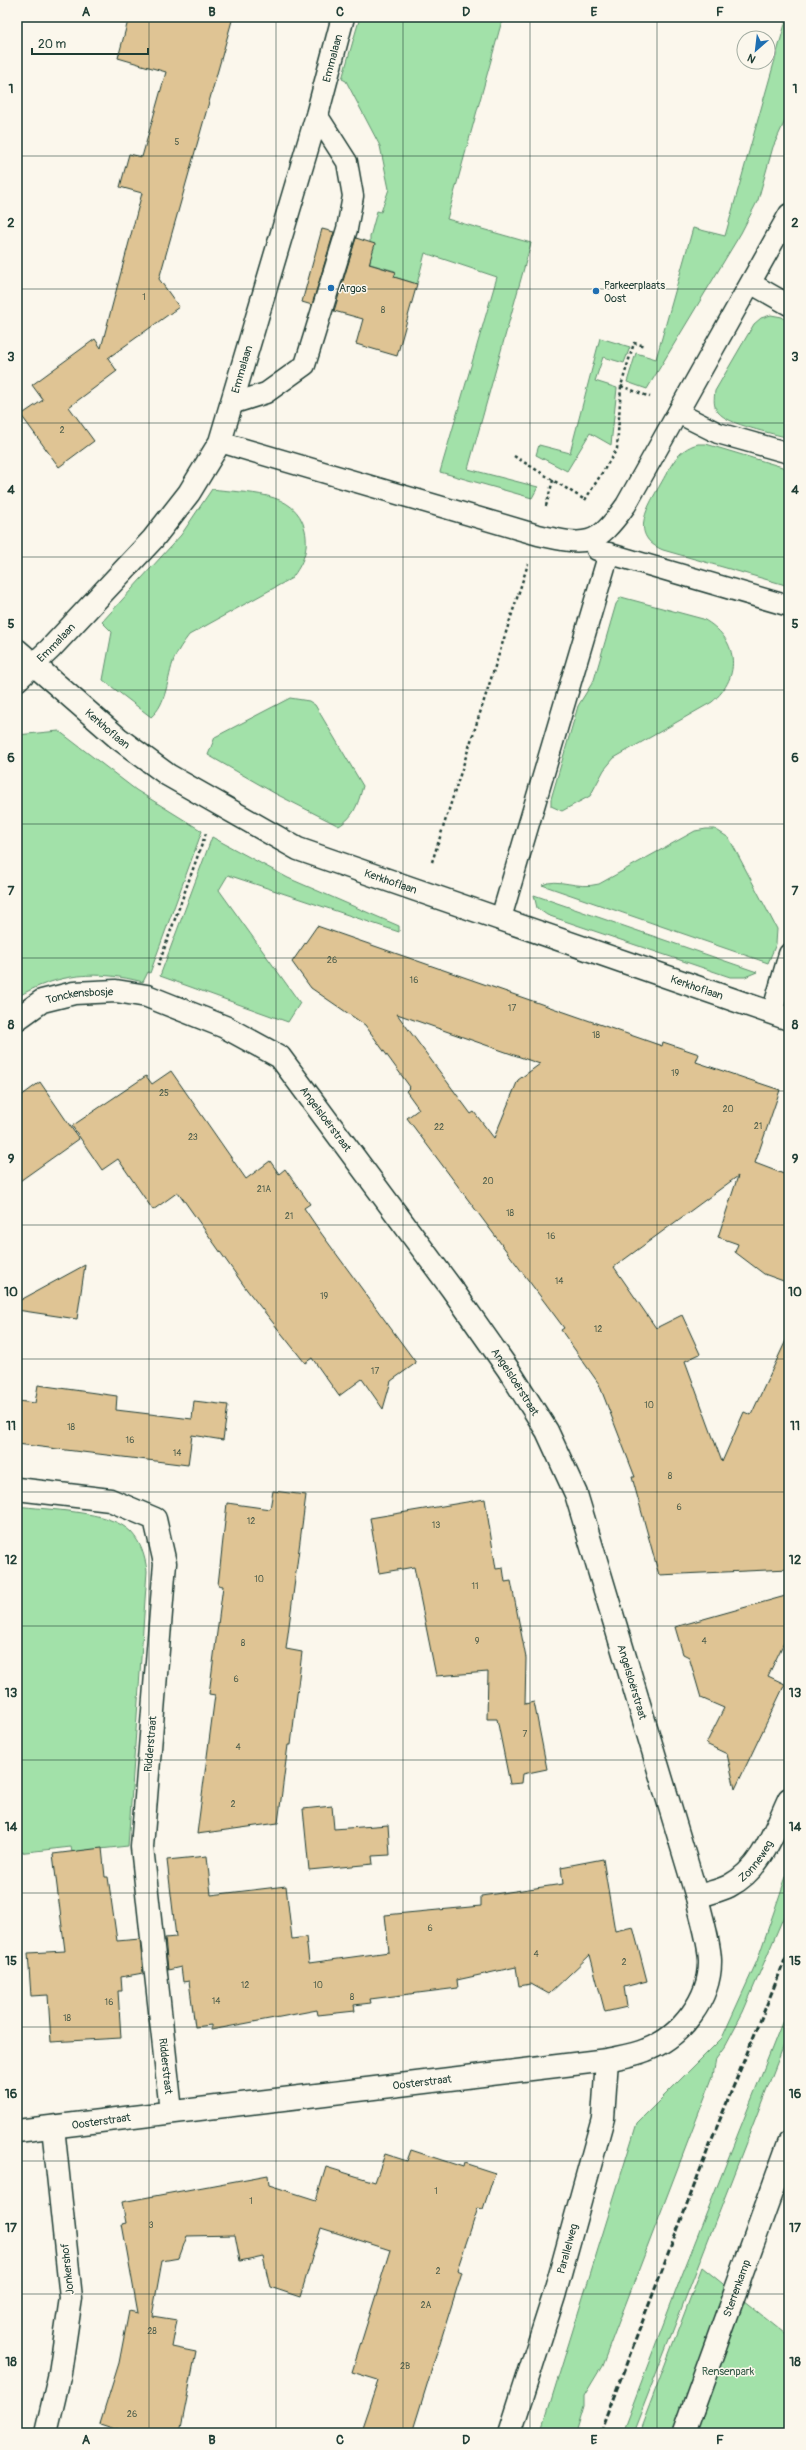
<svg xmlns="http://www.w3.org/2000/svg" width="806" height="2450" font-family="Pangolin,sans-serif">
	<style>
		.green { fill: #a2e1a9; stroke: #608f6e }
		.building { fill: #dfc494; stroke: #1f3d34; fill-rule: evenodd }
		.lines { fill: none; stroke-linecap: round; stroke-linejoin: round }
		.service-casing { stroke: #1f3d34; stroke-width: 23 }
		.minor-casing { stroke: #1f3d34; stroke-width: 25 }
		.path { stroke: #1f3d34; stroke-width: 2.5; stroke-dasharray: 3 3; stroke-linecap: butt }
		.service { stroke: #fbf7ec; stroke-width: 20 }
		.minor { stroke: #fbf7ec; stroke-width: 22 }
		.rail { stroke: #1f3d34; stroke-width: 3; stroke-dasharray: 6 3; stroke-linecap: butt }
		.grid { fill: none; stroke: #1f3d34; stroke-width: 1; stroke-opacity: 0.55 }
		.poi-dot { fill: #1f6fb2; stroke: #fbf7ec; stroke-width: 1.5 }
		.labels { text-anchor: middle; stroke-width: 3; stroke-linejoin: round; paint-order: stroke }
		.number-label { font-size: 9px; fill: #4f5f4c }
		.street-label { font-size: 11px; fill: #1f3d34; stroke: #fbf7ec }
		.poi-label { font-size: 11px; fill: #1f3d34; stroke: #fbf7ec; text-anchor: start }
		.park-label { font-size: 11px; fill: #395e4b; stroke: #fbf7ec }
		.neatline { fill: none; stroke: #1f3d34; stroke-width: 1.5 }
		.grid-label { font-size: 13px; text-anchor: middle; font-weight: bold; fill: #1f3d34 }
	</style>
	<rect width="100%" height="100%" fill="#fbf7ec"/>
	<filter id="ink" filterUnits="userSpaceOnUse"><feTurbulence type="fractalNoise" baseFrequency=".025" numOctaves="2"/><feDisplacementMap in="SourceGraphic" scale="8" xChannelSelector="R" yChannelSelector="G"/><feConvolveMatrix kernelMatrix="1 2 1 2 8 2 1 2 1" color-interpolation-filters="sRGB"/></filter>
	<g filter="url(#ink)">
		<!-- green -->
		<g class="green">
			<polygon points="360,17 503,17 447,219 531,243 468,469 538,487 532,498 440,472 497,277 425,253 417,284 394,277 395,271 370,264 370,237 377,211 381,212 389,189 380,146 346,81 342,79"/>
			<polygon points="787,17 789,17 789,112 773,147 758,200 741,233 647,389 627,382 636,353 656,359 693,228 725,236"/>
			<path d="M771,315L782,317L789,322V438C772,433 728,425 718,412C713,406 714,399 715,391L754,324L761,318Z"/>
			<polygon points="600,338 630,347 624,363 603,357 595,381 617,388 611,445 590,433 567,471 536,455 539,445 570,453"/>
			<path d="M698,444H706L789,469V586L663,550C629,536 647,508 660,485C670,468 677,449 698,444Z"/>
			<path d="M212,489C245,494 296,489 305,530C309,550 303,563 292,578L189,635C183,643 178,650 174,659C167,678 167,704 151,717L103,680L112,632L102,622L181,535Z"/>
			<path d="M621,597L703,619C738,638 743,676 712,702L614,758L604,770L590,796L562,811L551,806V799L578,706L594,680L616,604Z"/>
			<path d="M290,698L309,701L315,705L363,786C358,803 355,816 339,826L276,794L208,755L215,737Z"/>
			<path d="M59,731L136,790L202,831L150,973L148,972L143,982C98,970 58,973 17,997V735Z"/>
			<path d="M706,829H715L729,838L777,929L776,944L768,963L542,885C559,877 576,890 599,884L695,831Z"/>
			<polygon points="212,837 288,878 399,926 399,932 228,875 219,890 300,1003 288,1022 160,976"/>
			<polygon points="534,895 757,972 745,977 730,977 547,915 537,908"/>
			<path d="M17,1506C46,1510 110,1510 131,1532C141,1543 145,1556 147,1571L128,1846L72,1852L71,1847L17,1853Z"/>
			<polygon points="789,1868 789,1904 743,2012 724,2048 716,2059 713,2076 613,2337 602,2366 584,2396 584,2406 576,2433 541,2433 637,2123 722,2038 757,1961"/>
			<polygon points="789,2005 789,2032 633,2433 622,2433 680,2280"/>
			<polygon points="702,2267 789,2337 789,2433 639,2433"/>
		</g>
		<!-- building -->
		<g class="building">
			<polygon points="129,17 233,17 159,279 179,307 108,358 117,371 69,407 94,441 59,467 21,415 43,400 32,385 95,339 101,348 142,193 120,187 129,154 142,157 166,72 118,58"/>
			<polygon points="322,229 334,232 312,305 302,302"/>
			<polygon points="356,238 375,244 369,264 396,272 394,277 417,284 397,356 356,344 363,319 334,311"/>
			<path d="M317,926L662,1046L663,1042L699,1054L696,1062L780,1090L755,1163L789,1176V1283L764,1274L735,1252L738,1244L718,1237L738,1176L614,1267L656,1328L682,1315L700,1354L685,1361L722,1462L744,1412L751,1415L789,1334V1569L659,1575L632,1477H635L599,1384L561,1330L564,1328L407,1118L419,1109L406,1091L410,1087L365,1025L311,988L292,962ZM397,1014L540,1064L518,1080L494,1138L474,1112L471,1114Z"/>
			<polygon points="171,1071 246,1179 270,1161 279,1174 285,1169 310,1204 304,1208 321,1233 414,1360 416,1363 391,1381 383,1409 362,1379 339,1396 312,1358 305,1363 247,1290 178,1192 153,1210 118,1159 102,1170 72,1126 146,1076 152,1084"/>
			<polygon points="40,1082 79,1139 17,1183 17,1099"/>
			<polygon points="85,1265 77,1319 17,1310 17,1302"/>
			<polygon points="38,1385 117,1396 116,1410 192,1419 194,1401 228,1405 223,1440 192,1435 188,1465 17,1444 17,1401 35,1403"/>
			<polygon points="273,1491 306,1495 286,1649 302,1652 291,1745 288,1745 278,1823 197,1834 215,1695 209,1694 223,1586 218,1585 227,1503 270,1509"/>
			<polygon points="485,1499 496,1569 503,1568 505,1582 511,1581 526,1658 525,1704 534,1702 547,1769 523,1774 522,1783 510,1784 497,1719 487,1719 488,1672 436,1676 414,1567 379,1573 370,1518"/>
			<polygon points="789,1595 789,1632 768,1676 785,1684 735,1789 727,1754 706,1744 724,1708 701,1698 689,1657 683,1654 675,1627"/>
			<polygon points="332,1806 334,1829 388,1825 390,1855 372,1856 373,1864 309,1870 303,1809"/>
			<polygon points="102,1848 105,1877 108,1877 117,1941 140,1939 143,1973 121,1977 122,1991 118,1991 121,2038 51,2042 48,1995 31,1996 28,1953 65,1951 53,1854"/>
			<polygon points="207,1856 211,1895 286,1886 292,1939 306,1937 309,1963 389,1952 385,1915 481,1906 481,1896 563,1884 561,1867 603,1859 615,1931 633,1927 647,1981 624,1987 627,2007 605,2012 590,1955 549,1994 531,1984 519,1986 516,1967 457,1980 458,1988 370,1999 371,2003 354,2005 355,2011 318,2015 317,2010 211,2030 211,2025 195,2027 189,1981 183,1982 181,1967 168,1970 165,1938 176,1937 167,1860"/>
			<polygon points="411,2150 463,2167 464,2163 495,2173 483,2209 478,2208 457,2270 462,2272 412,2433 360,2433 378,2380 352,2372 390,2250 321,2228 300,2297 270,2287 263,2256 240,2261 235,2235 187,2236 179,2258 162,2261 152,2316 177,2320 172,2347 196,2352 180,2433 127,2433 100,2424 119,2363 129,2311 138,2313 122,2224 126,2223 122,2202 268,2175 269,2185 316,2200 326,2167 375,2182 385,2154 407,2161"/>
		</g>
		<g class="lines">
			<!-- service casing -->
			<g class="service-casing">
				<g id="service">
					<polyline points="752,284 789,305"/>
					<polyline points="231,404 266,393 305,365 347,229 353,196 347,162 317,115"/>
					<polyline points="678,413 718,433 789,453"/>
					<path d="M220,442L538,535C587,546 596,547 626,505L789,214"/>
					<polyline points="597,550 789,606"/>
					<polyline points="501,918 609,553"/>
					<polyline points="772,1013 789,954"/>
				</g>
			</g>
			<!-- minor casing -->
			<g class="minor-casing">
				<g id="minor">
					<path id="s1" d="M17,650L118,738L168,775L298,849L789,1019"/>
					<path id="s2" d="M17,680L50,649L153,539L189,493L220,442L317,115L343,17"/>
					<path id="s3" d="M17,1019L42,1001L74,993L116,991L147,996L225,1027L280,1057L452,1289L508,1369L547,1431L576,1494L697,1897C701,1917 709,1939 710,1960C711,1998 681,2037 646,2050C634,2055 620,2057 607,2060L17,2131"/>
					<path id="s4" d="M17,1489L110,1500L155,1519L165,1563L142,1847L171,2111"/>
					<path id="s5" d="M697,1897C707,1893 719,1891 729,1886C762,1869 774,1831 789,1799"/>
					<polyline points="46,2433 60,2373 71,2298 53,2127"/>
					<path id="s6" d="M510,2433L554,2296L603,2118L607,2060"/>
					<path id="s7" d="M684,2433L789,2143"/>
				</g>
			</g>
			<!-- path -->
			<g class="path">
				<polyline points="621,386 650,397"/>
				<polyline points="514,456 585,500"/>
				<polyline points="585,500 617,449 621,386 634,343 645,346"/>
				<polyline points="546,506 553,480"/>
				<polyline points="432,862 528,564"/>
				<polyline points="158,966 206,833"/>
			</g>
			<!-- service -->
			<use href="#service" class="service"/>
			<!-- minor -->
			<use href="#minor" class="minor"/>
			<!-- rail -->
			<polyline class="rail" points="600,2433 712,2139 789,1950"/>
		</g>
	</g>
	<!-- grid -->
	<path class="grid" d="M149,17V2433M276,17V2433M403,17V2433M530,17V2433M657,17V2433M17,156H789M17,289H789M17,423H789M17,557H789M17,690H789M17,824H789M17,958H789M17,1091H789M17,1225H789M17,1359H789M17,1492H789M17,1626H789M17,1760H789M17,1893H789M17,2027H789M17,2161H789M17,2294H789"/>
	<!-- markers -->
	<g class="poi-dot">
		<circle cx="331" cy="288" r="4"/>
		<circle cx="596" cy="291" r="4"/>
	</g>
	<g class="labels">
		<!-- number labels -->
		<g class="number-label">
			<text x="177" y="145">5</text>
			<text x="144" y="300">1</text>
			<text x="383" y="313">8</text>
			<text x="62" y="433">2</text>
			<text x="332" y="963">26</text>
			<text x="414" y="983">16</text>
			<text x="512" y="1011">17</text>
			<text x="596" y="1038">18</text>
			<text x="675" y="1076">19</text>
			<text x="164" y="1096">25</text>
			<text x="728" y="1112">20</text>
			<text x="758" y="1129">21</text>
			<text x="439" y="1130">22</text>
			<text x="193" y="1140">23</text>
			<text x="488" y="1184">20</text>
			<text x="264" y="1192">21A</text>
			<text x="510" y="1216">18</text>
			<text x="289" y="1219">21</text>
			<text x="551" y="1239">16</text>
			<text x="559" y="1284">14</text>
			<text x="324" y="1299">19</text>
			<text x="598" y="1332">12</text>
			<text x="375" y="1374">17</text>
			<text x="649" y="1408">10</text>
			<text x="71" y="1430">18</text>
			<text x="130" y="1443">16</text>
			<text x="177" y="1456">14</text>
			<text x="670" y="1479">8</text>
			<text x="679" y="1510">6</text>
			<text x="251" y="1524">12</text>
			<text x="436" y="1528">13</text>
			<text x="259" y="1582">10</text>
			<text x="475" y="1589">11</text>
			<text x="477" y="1644">9</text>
			<text x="704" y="1644">4</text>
			<text x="243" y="1646">8</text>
			<text x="236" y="1682">6</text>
			<text x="525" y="1737">7</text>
			<text x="238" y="1750">4</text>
			<text x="233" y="1807">2</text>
			<text x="430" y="1931">6</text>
			<text x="536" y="1957">4</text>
			<text x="624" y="1965">2</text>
			<text x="245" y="1988">12</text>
			<text x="318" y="1988">10</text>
			<text x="352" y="2000">8</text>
			<text x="216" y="2004">14</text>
			<text x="109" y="2005">16</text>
			<text x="67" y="2021">18</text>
			<text x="436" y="2194">1</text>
			<text x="251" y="2204">1</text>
			<text x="151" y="2228">3</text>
			<text x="438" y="2274">2</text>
			<text x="426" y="2308">2A</text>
			<text x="152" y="2334">28</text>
			<text x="405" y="2369">2B</text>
			<text x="132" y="2417">26</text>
		</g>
		<!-- street labels -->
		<g class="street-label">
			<text dy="4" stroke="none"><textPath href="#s2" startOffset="714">Emmalaan</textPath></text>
			<text dy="4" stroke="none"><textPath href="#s2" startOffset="390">Emmalaan</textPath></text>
			<text dy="4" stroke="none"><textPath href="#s2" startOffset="54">Emmalaan</textPath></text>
			<text dy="4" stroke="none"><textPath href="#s1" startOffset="120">Kerkhoflaan</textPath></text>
			<text dy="4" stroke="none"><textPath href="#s1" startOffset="444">Kerkhoflaan</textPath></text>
			<text dy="4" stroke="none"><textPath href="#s1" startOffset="768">Kerkhoflaan</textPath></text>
			<text dy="4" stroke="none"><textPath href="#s3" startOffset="69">Tonckensbosje</textPath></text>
			<text dy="4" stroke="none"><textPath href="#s3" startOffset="361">Angelsloërstraat</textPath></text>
			<text dy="4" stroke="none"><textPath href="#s3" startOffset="685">Angelsloërstraat</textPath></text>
			<text dy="4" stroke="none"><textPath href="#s3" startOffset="1009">Angelsloërstraat</textPath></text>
			<text transform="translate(150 1744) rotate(-85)" y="4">Ridderstraat</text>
			<text dy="4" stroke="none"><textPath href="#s5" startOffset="71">Zonneweg</textPath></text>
			<text dy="4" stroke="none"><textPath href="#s4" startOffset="693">Ridderstraat</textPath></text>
			<text transform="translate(422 2082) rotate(-7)" y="4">Oosterstraat</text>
			<text transform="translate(101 2121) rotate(-8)" y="4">Oosterstraat</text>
			<text dy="4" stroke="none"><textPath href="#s6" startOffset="193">Parallelweg</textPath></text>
			<text transform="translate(67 2269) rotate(-96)" y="4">Jonkershof</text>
			<text dy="4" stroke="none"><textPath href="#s7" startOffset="154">Sterrenkamp</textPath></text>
		</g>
		<!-- poi labels -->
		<g class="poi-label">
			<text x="604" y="289">Parkeerplaats<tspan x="604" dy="13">Oost</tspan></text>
			<text x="339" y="292">Argos</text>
		</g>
		<!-- park labels -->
		<g class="park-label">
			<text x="728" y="2375">Rensenpark</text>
		</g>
	</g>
	<!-- margin -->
	<rect width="806" height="2450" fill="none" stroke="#fbf7ec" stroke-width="44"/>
	<!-- north arrow -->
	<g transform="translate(756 50) rotate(208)"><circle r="19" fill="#fbf7ec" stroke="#a3ada2"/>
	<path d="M0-3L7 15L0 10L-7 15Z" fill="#1f6fb2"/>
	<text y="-6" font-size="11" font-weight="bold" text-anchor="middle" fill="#1f3d34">N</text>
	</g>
	<!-- scale -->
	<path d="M32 48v6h116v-6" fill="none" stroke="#1f3d34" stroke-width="2"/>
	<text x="38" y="48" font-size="12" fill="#1f3d34" stroke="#fbf7ec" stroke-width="3" paint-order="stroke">20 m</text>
	<rect x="22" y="22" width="762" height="2406" class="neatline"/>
	<g class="grid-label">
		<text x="86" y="16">A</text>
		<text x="212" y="16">B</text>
		<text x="340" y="16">C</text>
		<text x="466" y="16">D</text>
		<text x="594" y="16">E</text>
		<text x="720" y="16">F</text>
		<text x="11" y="93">1</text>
		<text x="795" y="93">1</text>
		<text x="11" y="227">2</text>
		<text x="795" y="227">2</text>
		<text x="11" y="361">3</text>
		<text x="795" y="361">3</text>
		<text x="11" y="494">4</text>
		<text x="795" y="494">4</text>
		<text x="11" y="628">5</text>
		<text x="795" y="628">5</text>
		<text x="11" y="762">6</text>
		<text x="795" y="762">6</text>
		<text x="11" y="895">7</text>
		<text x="795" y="895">7</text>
		<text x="11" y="1029">8</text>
		<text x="795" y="1029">8</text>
		<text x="11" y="1163">9</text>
		<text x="795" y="1163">9</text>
		<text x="11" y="1296">10</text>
		<text x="795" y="1296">10</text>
		<text x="11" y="1430">11</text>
		<text x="795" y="1430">11</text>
		<text x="11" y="1564">12</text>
		<text x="795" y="1564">12</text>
		<text x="11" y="1697">13</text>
		<text x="795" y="1697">13</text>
		<text x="11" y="1831">14</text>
		<text x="795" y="1831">14</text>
		<text x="11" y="1965">15</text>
		<text x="795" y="1965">15</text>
		<text x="11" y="2098">16</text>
		<text x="795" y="2098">16</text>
		<text x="11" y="2232">17</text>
		<text x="795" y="2232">17</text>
		<text x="11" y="2366">18</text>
		<text x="795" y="2366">18</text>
		<text x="86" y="2444">A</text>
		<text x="212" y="2444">B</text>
		<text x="340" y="2444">C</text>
		<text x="466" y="2444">D</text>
		<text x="594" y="2444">E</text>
		<text x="720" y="2444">F</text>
	</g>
</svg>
